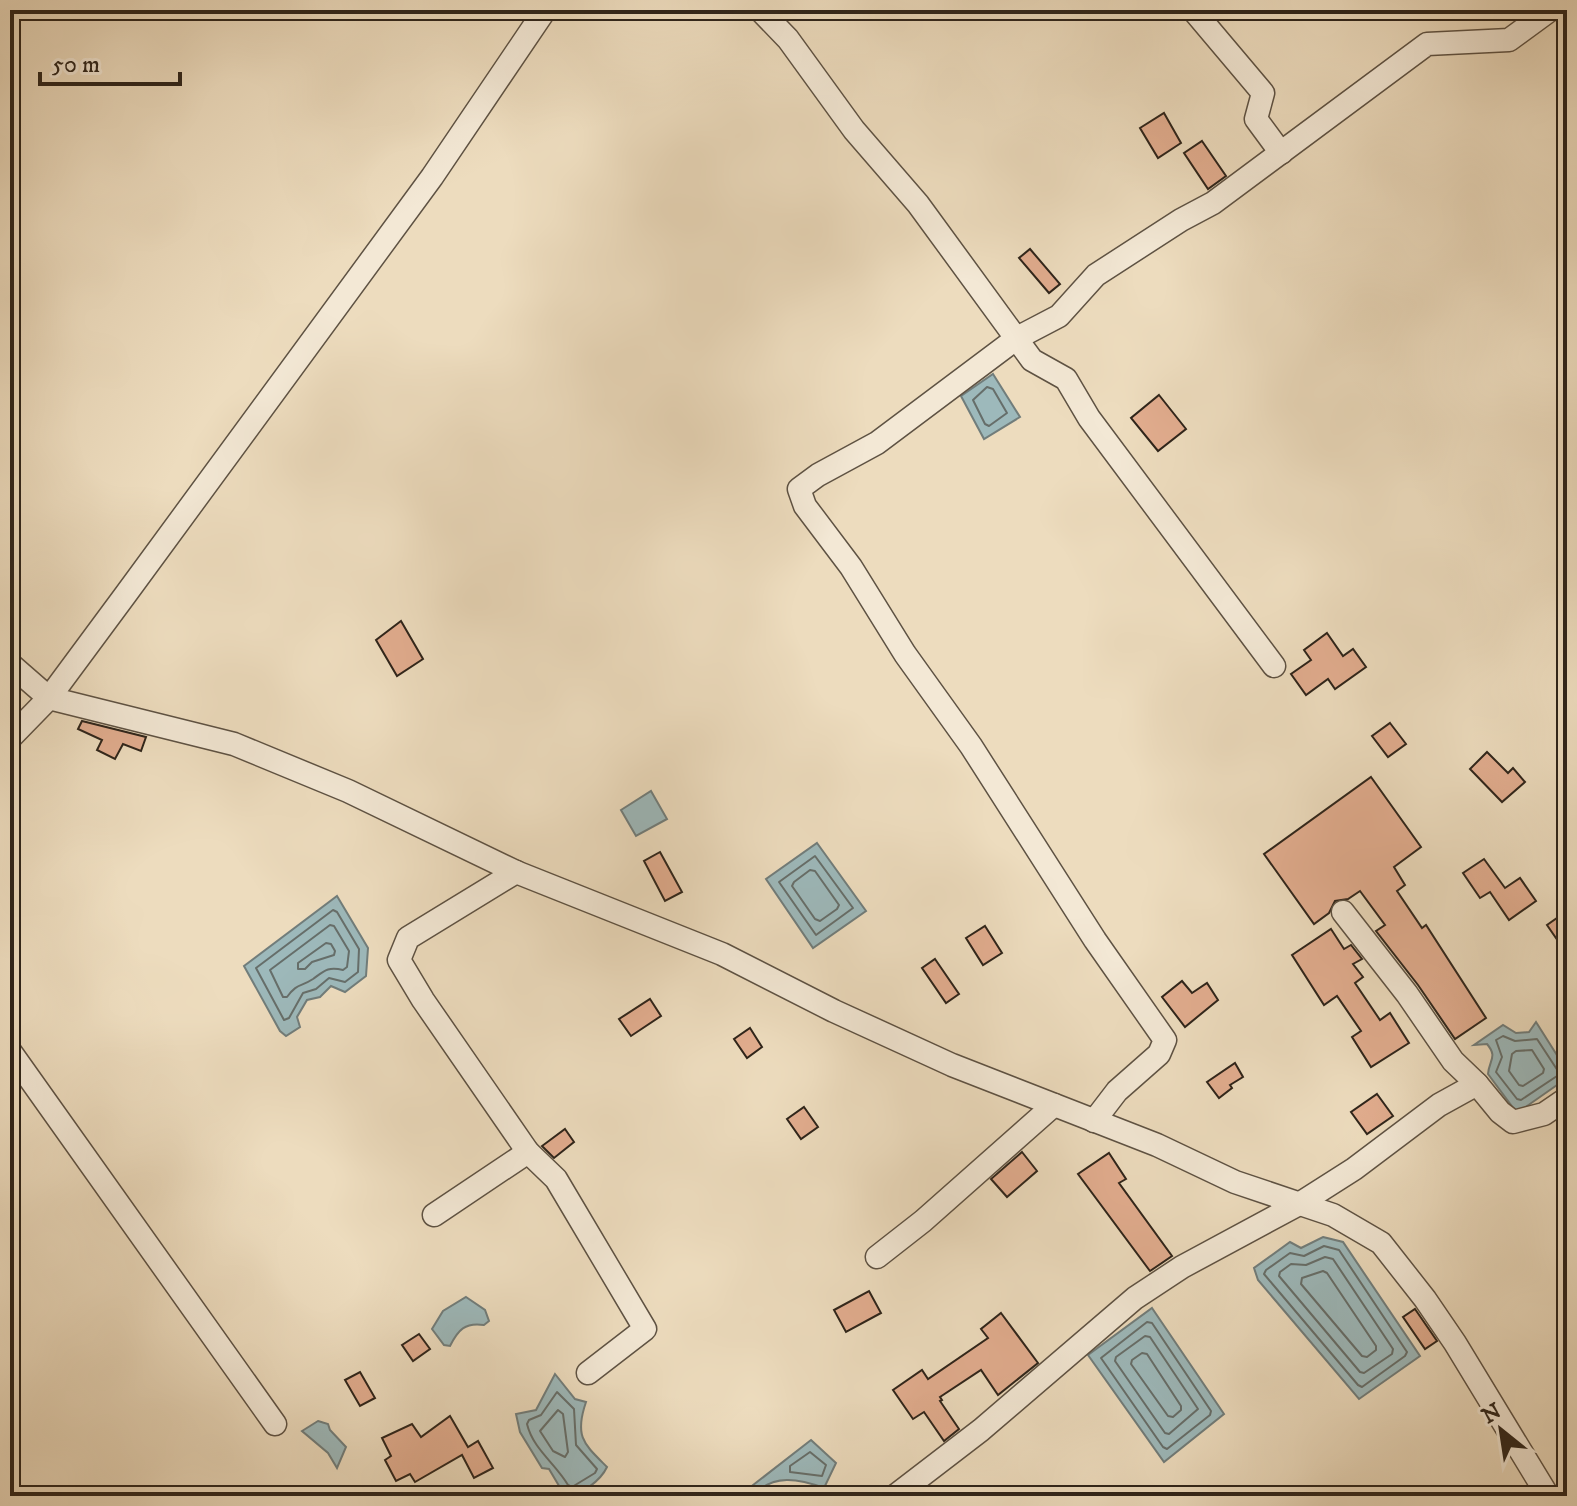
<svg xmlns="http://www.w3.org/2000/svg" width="1577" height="1506" font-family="'IM FELL DW Pica',serif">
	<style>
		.water { fill: #9db9bb; stroke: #717d7b; stroke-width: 2 }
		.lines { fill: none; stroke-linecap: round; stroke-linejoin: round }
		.shore { stroke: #666e6a; stroke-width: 2 }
		.building { fill: #e2ad8f; stroke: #2e241a; stroke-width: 2 }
		.minor-casing { stroke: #5e5243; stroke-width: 25 }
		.minor { stroke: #f3e8d5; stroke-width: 22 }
	</style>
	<rect width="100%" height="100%" fill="#eddcbe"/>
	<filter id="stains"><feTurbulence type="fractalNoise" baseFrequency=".0025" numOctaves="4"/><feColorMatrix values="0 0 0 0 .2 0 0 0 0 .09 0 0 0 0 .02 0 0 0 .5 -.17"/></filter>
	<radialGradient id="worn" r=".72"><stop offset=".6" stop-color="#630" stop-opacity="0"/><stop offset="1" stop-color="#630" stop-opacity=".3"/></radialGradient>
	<!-- water -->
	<g class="water">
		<polygon points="993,374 1020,417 984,439 961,396"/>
		<polygon points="651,791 667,819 636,836 621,810"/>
		<polygon points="817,843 866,911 813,948 766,879"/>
		<polygon points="337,896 368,948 366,976 345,992 331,986 320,997 307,1000 297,1017 300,1027 286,1036 280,1031 244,966"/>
		<path d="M1536,1022L1567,1071V1078L1517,1113L1488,1074C1489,1060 1498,1057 1487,1044L1474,1045L1503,1025L1516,1033L1529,1032Z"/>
		<polygon points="1323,1237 1343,1242 1420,1356 1359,1399 1258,1280 1254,1268 1290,1242 1301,1248"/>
		<path d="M466,1297L485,1310L489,1321L484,1325C465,1322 458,1330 450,1346L444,1345L432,1329L443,1311Z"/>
		<polygon points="1152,1308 1224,1414 1164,1462 1088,1355"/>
		<path d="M555,1374L575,1399L586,1402C574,1437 584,1444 607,1467C601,1480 581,1496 565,1496L549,1469L542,1468L520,1432L516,1414L536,1410Z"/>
		<polygon points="318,1421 328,1424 330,1430 346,1447 337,1468 328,1453 302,1431"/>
		<path d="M811,1440L836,1463L824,1488C800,1479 772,1473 754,1496H739Z"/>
	</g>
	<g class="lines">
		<!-- shore -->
		<g class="shore">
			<polygon points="987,387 993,389 1007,413 989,426 985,424 973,400"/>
			<polygon points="815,856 853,908 816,935 779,882"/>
			<polygon points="810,870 815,871 839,905 837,909 820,921 815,919 792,886 794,882"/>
			<polygon points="333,910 337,912 359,949 358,972 345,982 329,978 316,989 303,993 289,1018 284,1020 256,968"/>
			<path d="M330,925L334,926L349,951L347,967L343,970C328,966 324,971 313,979C301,987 297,983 287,997H283L270,970Z"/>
			<polygon points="326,943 331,944 335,951 334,955 312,962 305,969 298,969 298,963"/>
			<polygon points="1503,1036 1515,1041 1537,1039 1558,1071 1557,1076 1521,1100 1517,1099 1496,1072 1502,1057 1496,1040"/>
			<polygon points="1516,1051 1532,1050 1544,1069 1543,1073 1523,1086 1519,1085 1509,1071 1512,1054"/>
			<polygon points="1324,1246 1339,1250 1407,1352 1405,1356 1362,1387 1358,1385 1264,1274 1266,1270 1290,1253 1304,1256"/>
			<polygon points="1325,1257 1333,1259 1393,1349 1392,1354 1364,1373 1360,1372 1279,1276 1280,1272 1291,1264 1306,1265"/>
			<polygon points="1323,1271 1327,1273 1376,1346 1376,1350 1367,1357 1362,1356 1301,1284 1302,1278"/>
			<polygon points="1147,1322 1152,1323 1211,1411 1210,1415 1167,1449 1163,1447 1101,1358"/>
			<polygon points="1145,1336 1150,1337 1198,1409 1169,1434 1165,1433 1115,1361 1116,1357"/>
			<polygon points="1142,1353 1147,1354 1181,1406 1181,1410 1173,1417 1168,1416 1131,1364 1132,1360"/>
			<path d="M557,1392L574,1409L576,1445L597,1469L595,1473L572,1487L568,1485C555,1463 533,1449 527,1424L529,1420L541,1415Z"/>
			<polygon points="558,1410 563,1414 568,1452 565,1457 553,1451 540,1431"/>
			<polygon points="810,1452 826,1465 822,1476 790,1472 790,1466"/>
		</g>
	</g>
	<!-- building -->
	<g class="building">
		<polygon points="1164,113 1181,143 1158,158 1140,128"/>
		<polygon points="1202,141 1226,176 1208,189 1184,153"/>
		<polygon points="1030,249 1060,284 1049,293 1019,258"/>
		<polygon points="1159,395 1186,429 1158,451 1131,418"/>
		<polygon points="401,621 423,659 397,676 376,640"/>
		<polygon points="1327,633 1343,656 1353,649 1366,667 1335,689 1328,679 1306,695 1291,674 1311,660 1304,650"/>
		<polygon points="82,721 146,737 141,751 123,744 115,759 97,750 102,740 78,729"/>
		<polygon points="1390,723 1406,744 1388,757 1372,736"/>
		<polygon points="1487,752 1508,773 1513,768 1525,782 1502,802 1470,769"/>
		<polygon points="1371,777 1421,847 1394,867 1405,885 1397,891 1422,928 1426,925 1486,1018 1455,1039 1418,985 1376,931 1385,925 1360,891 1348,899 1335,901 1329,913 1314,924 1264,854"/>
		<polygon points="660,852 682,892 665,901 644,861"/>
		<polygon points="1484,859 1505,888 1520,878 1536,901 1509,920 1490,892 1480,898 1463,873"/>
		<polygon points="1567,911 1567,954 1547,925"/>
		<polygon points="985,926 1002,953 983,965 966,938"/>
		<polygon points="1331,929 1344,949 1351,945 1362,959 1353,964 1363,977 1355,983 1380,1020 1390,1013 1409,1043 1371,1067 1352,1037 1361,1031 1337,996 1324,1005 1292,955"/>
		<polygon points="935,959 959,994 946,1003 922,968"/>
		<polygon points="1182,981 1192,993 1207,983 1218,1000 1185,1027 1162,997"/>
		<polygon points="650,999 661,1016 631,1036 619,1019"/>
		<polygon points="750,1028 762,1047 747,1058 734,1039"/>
		<polygon points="1235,1063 1243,1077 1230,1085 1232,1088 1219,1098 1207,1082"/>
		<polygon points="1377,1094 1393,1116 1367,1134 1351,1112"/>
		<polygon points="804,1107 818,1127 801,1139 787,1119"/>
		<polygon points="565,1129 574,1142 554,1158 542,1146"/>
		<polygon points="1022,1152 1037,1171 1007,1197 991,1179"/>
		<polygon points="1109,1153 1126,1179 1119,1183 1172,1256 1150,1271 1078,1174"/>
		<polygon points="869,1291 881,1313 846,1332 834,1310"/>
		<polygon points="1415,1309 1437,1341 1425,1349 1403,1317"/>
		<polygon points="1001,1313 1038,1363 998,1395 981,1370 940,1397 942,1400 940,1401 959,1429 944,1441 924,1412 913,1419 893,1390 922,1370 928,1379 988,1338 981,1329"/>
		<polygon points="419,1334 430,1349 413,1361 402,1345"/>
		<polygon points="360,1372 375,1398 360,1406 345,1380"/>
		<polygon points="450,1416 468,1447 478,1441 493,1468 474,1478 462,1455 415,1482 410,1474 396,1481 385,1460 391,1456 382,1438 412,1424 421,1437"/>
	</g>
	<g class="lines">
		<!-- minor casing -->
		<g class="minor-casing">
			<g id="minor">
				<polyline points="760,10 788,39 854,130 918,204 1032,360 1066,379 1089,418 1274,666"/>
				<polyline points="1193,10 1263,93 1256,119 1281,153"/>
				<polyline points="10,664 49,698 234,744 348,791 516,872 722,954 834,1011 952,1065 1157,1145 1235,1182 1333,1215 1381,1243 1425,1299 1455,1343 1548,1496"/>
				<polyline points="10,738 49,698 126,594 432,177 545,10"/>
				<polyline points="516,872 408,938 399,960 423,1000 528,1152 556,1179 645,1329 588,1373"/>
				<polyline points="1343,912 1407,994 1453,1061 1477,1084"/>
				<polyline points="10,1051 275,1424"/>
				<polyline points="1094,1121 1117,1091 1159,1054 1165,1040 1095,940 971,746 905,654 851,567 805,506 799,489 818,475 877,443 1017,338 1059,316 1096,275 1181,220 1213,203 1427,44 1509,40 1550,10"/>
				<polyline points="434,1215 528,1152"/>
				<polyline points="877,1257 923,1221 1054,1105"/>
				<polyline points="895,1496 981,1430 1135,1298 1182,1267 1299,1204 1354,1169 1439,1105 1477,1084 1500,1112 1513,1122 1544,1114 1563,1101"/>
			</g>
		</g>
		<!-- minor -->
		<use href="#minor" class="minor"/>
	</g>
	<!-- margin -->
	<rect width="1577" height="1506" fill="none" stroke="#eddcbe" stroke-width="40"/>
	<rect x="12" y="12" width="1553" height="1482" fill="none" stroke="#2e241a" stroke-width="4"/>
	<rect x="20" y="20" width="1537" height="1466" fill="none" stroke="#2e241a" stroke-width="2"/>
	<!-- north arrow -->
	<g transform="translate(1501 1430) rotate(330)" stroke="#f3e8d5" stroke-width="6" paint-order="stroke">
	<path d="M0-6L14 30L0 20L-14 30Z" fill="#2e241a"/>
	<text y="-12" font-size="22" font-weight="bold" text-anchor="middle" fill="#2e241a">N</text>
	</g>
	<!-- scale -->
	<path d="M40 72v12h140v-12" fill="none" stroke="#2e241a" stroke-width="4"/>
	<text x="52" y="72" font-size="24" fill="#2e241a" stroke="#f3e8d5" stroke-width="6" paint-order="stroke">50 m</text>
	<rect width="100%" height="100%" filter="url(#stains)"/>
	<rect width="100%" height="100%" fill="url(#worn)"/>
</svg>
